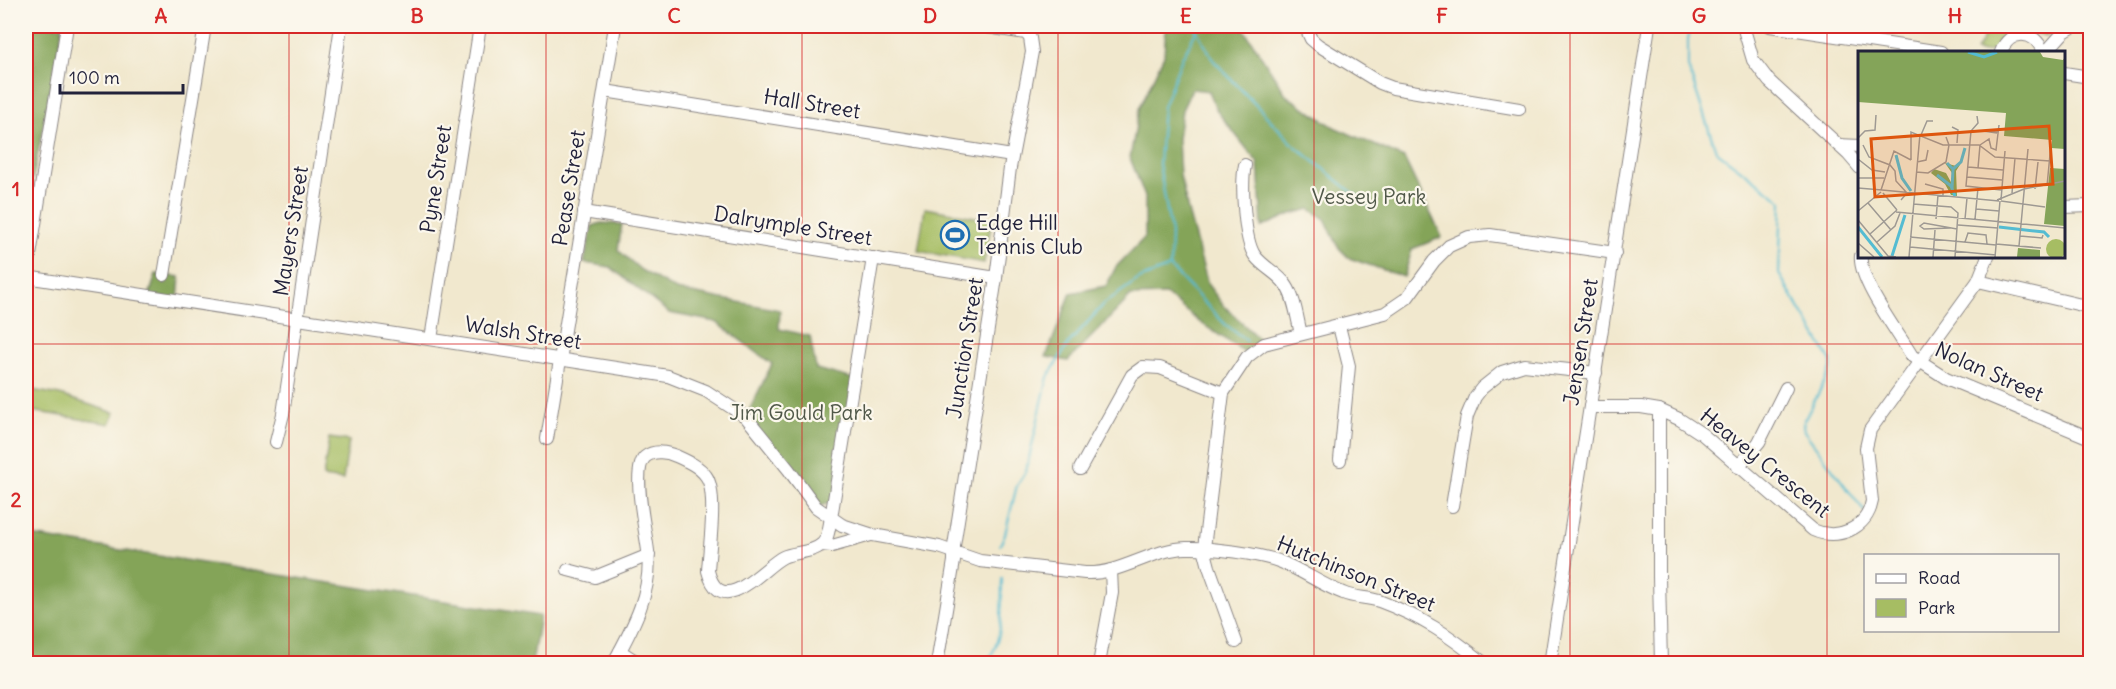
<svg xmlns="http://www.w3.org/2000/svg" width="2116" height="689" font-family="Delius,sans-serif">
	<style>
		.green { fill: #a6bd63; stroke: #64704f; stroke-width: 1.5 }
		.forest { fill: #84a459; stroke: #53634a; stroke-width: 1.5 }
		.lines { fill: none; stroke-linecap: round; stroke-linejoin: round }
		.stream { stroke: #54bcd2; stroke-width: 2 }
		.minor-casing { stroke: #8a8584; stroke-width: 14 }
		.minor { stroke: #fff; stroke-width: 12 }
		.grid { fill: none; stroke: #d62828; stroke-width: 1.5; stroke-opacity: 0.55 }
		.labels { text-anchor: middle; stroke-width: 4.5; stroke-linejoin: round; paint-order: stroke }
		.street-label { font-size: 21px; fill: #22223b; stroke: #fbf7ec }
		.park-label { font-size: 21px; fill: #505849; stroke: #fbf7ec }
		.poi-label { font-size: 21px; fill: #22223b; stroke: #fbf7ec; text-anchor: start }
		.inset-river { fill: none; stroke: #54bcd2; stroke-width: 3 }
		.inset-road { fill: none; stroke: #9e9993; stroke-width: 1.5 }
		.view { fill: #de560e; fill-opacity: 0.15; stroke: #de560e; stroke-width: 3 }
		.inset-edge { fill: none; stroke: #22223b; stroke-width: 3 }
		.neatline { fill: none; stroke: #d62828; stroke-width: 2 }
		.grid-label { font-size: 20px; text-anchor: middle; font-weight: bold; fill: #d62828 }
	</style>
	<rect width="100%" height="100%" fill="#fbf7ec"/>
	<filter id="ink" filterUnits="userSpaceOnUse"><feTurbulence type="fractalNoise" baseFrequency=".0167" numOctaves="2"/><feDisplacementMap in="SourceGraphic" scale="12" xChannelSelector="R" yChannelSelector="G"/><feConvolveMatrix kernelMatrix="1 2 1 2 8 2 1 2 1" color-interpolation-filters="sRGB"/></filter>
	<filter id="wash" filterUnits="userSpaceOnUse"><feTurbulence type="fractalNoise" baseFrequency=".008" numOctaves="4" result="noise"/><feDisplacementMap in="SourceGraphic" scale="24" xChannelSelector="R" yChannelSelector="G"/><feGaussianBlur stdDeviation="1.35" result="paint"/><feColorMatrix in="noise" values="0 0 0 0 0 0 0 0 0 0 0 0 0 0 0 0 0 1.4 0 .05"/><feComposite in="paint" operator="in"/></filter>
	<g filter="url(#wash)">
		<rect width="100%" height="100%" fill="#f1e8ce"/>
		<!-- green -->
		<g class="green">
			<path d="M1983,26H2008C2006,44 1995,55 1976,51L1987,32Z"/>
			<polygon points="2024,26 2060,26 2063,28 2045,37 2027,30"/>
			<polygon points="925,208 992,220 984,263 918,251"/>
			<polygon points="26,389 60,395 115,413 110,424 26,410"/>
			<polygon points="329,438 349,441 343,480 323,477"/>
		</g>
		<!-- forest -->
		<g class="forest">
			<polygon points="26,26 63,26 30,193 26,197"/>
			<polygon points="1166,26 1242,26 1287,96 1334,127 1404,158 1442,237 1412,249 1404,277 1349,258 1339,248 1325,219 1310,209 1291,214 1262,227 1258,163 1217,111 1209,91 1192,89 1182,110 1178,139 1180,175 1189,215 1208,285 1223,305 1264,344 1249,355 1198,321 1167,295 1131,296 1068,361 1046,357 1071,293 1106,286 1116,267 1145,237 1145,197 1130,158 1139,109 1164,55"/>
			<polygon points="601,223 622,224 618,250 641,270 676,290 780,310 779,329 810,336 816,369 854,379 834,502 816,507 746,417 772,364 716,322 669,313 610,267 584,263 592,226"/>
			<polygon points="156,274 180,277 178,300 149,296"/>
			<polygon points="26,535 540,616 532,663 26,663"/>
		</g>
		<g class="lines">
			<!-- stream -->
			<g class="stream">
				<polyline points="1194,26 1214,61 1295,146 1368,205"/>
				<polyline points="1691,26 1688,39 1688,67 1716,151 1782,201 1779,274 1831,361 1831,369 1804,421 1803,426 1804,431 1864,511"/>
				<polyline points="1197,30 1182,58 1163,107 1159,164 1171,233 1170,267 1226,325 1247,341"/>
				<polyline points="1000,545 1005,534 1017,485 1026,471 1048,377 1068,344 1105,303 1139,279 1170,267"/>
				<path d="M985,664C1005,641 1001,607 1002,578"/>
			</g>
		</g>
	</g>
	<g filter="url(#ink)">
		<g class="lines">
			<!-- minor casing -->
			<g class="minor-casing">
				<g id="minor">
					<polyline points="1305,26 1311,39 1318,45 1380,83 1393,88 1519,109"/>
					<polyline points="1743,26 1753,60 1769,81 1848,154 1860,168"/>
					<polyline points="1770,26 1941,52"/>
					<path d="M2001,52C2009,29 2035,29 2043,52"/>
					<polyline points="2046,52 2064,32 2074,26"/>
					<polyline points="2064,73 2090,77"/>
					<polyline points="605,91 1012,156"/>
					<polyline points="1838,145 1860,146"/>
					<path d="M1245,165C1241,184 1244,241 1255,256C1264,268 1278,273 1286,285C1295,298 1297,318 1301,334"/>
					<polyline points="2064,207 2090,206"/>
					<polyline points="584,212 996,278"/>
					<path d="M1861,256C1858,280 1899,334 1912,356L1946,378L2090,438"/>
					<polyline points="164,275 205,26"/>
					<path d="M26,277L668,376L706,391L746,417L789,470L816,507L842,525L873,535L939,547L980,561L1085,573C1120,575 1151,549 1186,548C1209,547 1261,554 1281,562C1303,571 1322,585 1343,593C1354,598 1367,597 1379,601C1422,617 1449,635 1485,664"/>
					<polyline points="26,280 67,26"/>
					<polyline points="1978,281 2090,307"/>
					<polyline points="1339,326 1349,366 1340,460"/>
					<polyline points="431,339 480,26"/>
					<path d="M1590,407H1641L1659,410L1679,419L1702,434L1813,530C1837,541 1867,529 1872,501L1866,448L1870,430L1978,281L1988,256"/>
					<polyline points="1659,410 1659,577 1661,664"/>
					<polyline points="547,439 615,26"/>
					<polyline points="276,442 283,414 341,26"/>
					<polyline points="1738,467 1759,442 1786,388"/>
					<polyline points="1080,469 1132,375 1143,367 1160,368 1223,393"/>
					<polyline points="1452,506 1467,416 1475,397 1482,388 1502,372 1524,365 1596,373"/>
					<polyline points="822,545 832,546 871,535"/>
					<polyline points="568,570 595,577 649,555"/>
					<polyline points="1236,642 1209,567 1204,548 1223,393 1247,357 1264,344 1385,313 1407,298 1434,261 1449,246 1469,237 1490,235 1615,253"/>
					<polyline points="620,651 640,664"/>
					<path d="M613,664C632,629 653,592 648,551C646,532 631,470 645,457C654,450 667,452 676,456C687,461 699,466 706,476C718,492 709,549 708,571C721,622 764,566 783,557C794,552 813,553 822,544C829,538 829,526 831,518L873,258"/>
					<polyline points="937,664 954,561 954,546 996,278 1010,168 1032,52 1030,38 1026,33 981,26"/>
					<polyline points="1099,664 1112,593 1111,570"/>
					<polyline points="1550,664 1649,26"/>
				</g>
			</g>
			<!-- minor -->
			<use href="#minor" class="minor"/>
		</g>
	</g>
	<!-- grid -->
	<path class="grid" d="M289,26V664M546,26V664M802,26V664M1058,26V664M1314,26V664M1570,26V664M1827,26V664M26,344H2090"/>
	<!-- icons -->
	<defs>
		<g id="stadium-ring" transform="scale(1.5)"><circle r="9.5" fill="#fbf7ec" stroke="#1f6fb2" stroke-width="1.5"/><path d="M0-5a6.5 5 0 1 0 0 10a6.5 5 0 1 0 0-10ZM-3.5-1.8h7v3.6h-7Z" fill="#1f6fb2"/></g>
	</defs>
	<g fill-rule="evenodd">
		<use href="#stadium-ring" x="955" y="235"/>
	</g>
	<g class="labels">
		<!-- street labels -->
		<g class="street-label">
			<text transform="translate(812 104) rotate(9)" y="7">Hall Street</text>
			<text transform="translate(436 179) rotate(-81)" y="7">Pyne Street</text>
			<text transform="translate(569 188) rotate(-81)" y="7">Pease Street</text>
			<text transform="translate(793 226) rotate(9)" y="7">Dalrymple Street</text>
			<text transform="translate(291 231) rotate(-81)" y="7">Mayers Street</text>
			<text transform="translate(523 333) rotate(9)" y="7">Walsh Street</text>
			<text transform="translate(1581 342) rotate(-81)" y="7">Jensen Street</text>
			<text transform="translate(965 348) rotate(-81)" y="7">Junction Street</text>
			<text transform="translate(1989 372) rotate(24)" y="7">Nolan Street</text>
			<text transform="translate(1765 463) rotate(39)" y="7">Heavey Crescent</text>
			<text transform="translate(1356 574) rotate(22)" y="7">Hutchinson Street</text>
		</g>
		<!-- park labels -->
		<g class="park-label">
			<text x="1369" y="204">Vessey Park</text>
			<text x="801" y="420">Jim Gould Park</text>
		</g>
		<!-- poi labels -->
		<g class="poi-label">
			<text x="976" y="230">Edge Hill<tspan x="976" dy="24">Tennis Club</tspan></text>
		</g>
	</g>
	<!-- overview -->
	<g transform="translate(1858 51)">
		<rect width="207" height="207" fill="#f1e8ce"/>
		<path d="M188 198a10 10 0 1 1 20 0a10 10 0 1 1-20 0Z" fill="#a6bd63"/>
		<path d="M0,1H182L185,6L205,9L207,6V98L193,97L194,89L146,85L148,62L0,51ZM105,109L98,120L99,145L93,144L87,133L73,122L76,118L88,122L94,133V122L87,112L98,115ZM192,117L207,118V175L186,173ZM160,197L182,199V206H159Z" fill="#84a459"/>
		<path class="inset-river" d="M110,1L126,6L139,1M38,104L44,127L53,140M89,112L95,118L94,138M95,118L103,111L107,97M79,124L93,135L97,145M0,176L24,206M141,176L186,181L191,186M34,205L47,164"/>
		<path class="inset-road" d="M119,65L120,72L113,80L108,135L143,139M94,76L100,79L99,92M139,82L125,80L140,81M63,84L69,70H75M0,87L7,80L17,79L18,64M5,94L11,106L32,114L37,120L38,130L49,142L43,149M122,94L131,88L133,97L138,99L141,74M0,108L14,119L27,121M53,109V81L85,94H121L137,106L192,110M59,111L68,109L70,99M110,116L145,119M120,117L122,94M58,121L70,122L88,111L91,94L88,86M109,126L144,129M0,127H26M67,133L85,138V145M189,135L193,93M0,137L24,139M177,138L180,111M23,139L36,100L53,109M24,139L141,150M25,142L39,159M154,142L157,107M139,149L166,138L207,130M143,149L147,100M143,150L187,156M10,152L33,179M55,153L93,156L100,162L97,206M118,158L141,160M0,160L23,141M38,161L145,171M78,168L80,144M107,168L109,147M117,168L120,137M0,169L30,205L38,206M144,171L207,177M100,174L140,177M92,177L66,178L62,175L66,172L99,178M12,183L39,159M162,185L184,187L185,184M52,186L138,194M19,191L37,175L42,162M107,191L110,182L128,184L129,193M0,192L16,206M138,193L183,197M161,195L170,98M52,196L138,204M51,206L62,83M75,206L77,179M137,206L142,150"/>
		<path class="view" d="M191,75L195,133L17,146L13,88Z"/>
		<rect width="207" height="207" class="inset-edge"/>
	</g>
	<!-- margin -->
	<rect width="2116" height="689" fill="none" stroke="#fbf7ec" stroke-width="66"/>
	<!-- legend -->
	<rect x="1864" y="554" width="195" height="78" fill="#fbf7ec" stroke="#a4a2a5" stroke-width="1.5"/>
	<rect x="1876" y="574" width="30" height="9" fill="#ffffff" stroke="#a4a2a5" stroke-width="1.5"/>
	<text x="1918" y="584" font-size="18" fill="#22223b">Road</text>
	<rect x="1876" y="599" width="30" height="18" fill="#a6bd63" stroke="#a4a2a5" stroke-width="1.5"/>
	<text x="1918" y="614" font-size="18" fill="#22223b">Park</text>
	<!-- scale -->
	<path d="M60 84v9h123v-9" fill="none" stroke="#22223b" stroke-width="3"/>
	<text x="69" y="84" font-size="18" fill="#22223b" stroke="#fbf7ec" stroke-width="4.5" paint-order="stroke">100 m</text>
	<rect x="33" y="33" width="2050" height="623" class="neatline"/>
	<g class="grid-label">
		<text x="161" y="23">A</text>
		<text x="417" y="23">B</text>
		<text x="674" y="23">C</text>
		<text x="930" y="23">D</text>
		<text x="1186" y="23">E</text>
		<text x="1442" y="23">F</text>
		<text x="1699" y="23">G</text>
		<text x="1955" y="23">H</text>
		<text x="16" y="196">1</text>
		<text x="16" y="507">2</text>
	</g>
</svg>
